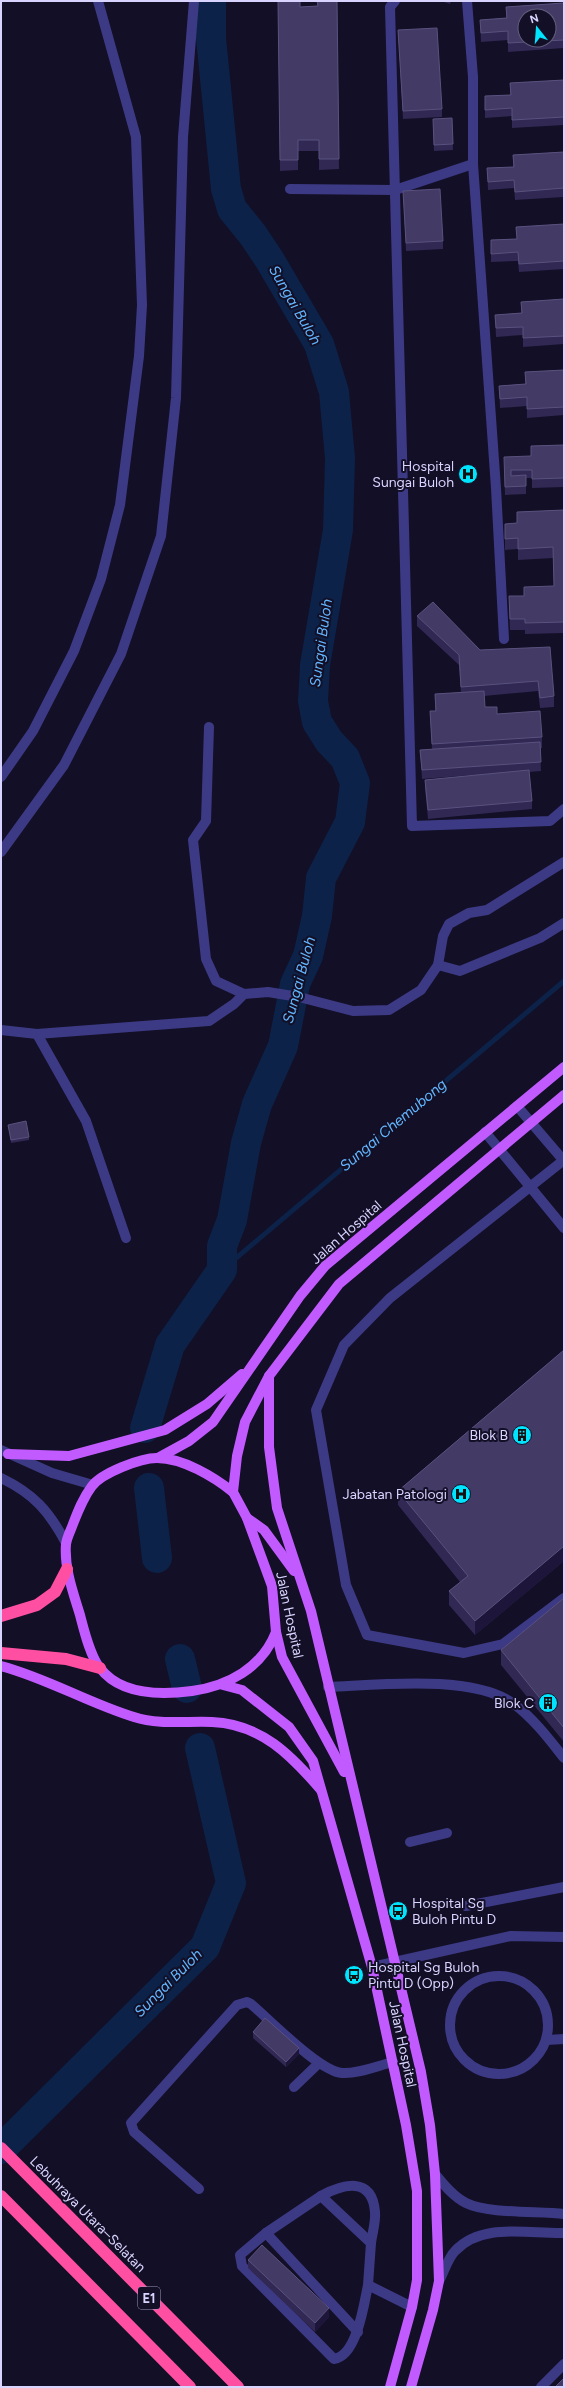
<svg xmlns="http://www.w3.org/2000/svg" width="565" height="2388" font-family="Figtree,sans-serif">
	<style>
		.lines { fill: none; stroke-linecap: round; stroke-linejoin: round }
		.stream { stroke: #0c2248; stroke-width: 5 }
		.river { stroke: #0c2248; stroke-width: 30 }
		.minor { stroke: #3d3a85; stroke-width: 10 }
		.major { stroke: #c25bff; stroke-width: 10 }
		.highway { stroke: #ff4fa3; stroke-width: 12 }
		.wall { fill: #312854 }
		.shaded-wall { fill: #1d163a }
		.building { fill: #433a66; stroke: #5a527e; fill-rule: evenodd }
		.labels { text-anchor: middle; stroke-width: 4; stroke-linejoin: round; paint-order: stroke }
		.shield { fill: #130f26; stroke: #9e99be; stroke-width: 1 }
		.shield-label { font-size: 13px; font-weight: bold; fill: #d9d4ff }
		.poi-label { font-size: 14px; fill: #d9d4ff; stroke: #130f26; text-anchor: end }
		.street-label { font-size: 14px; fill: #d9d4ff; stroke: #130f26 }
		.water-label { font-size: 15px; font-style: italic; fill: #62b6ff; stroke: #130f26 }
	</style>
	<rect width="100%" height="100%" fill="#130f26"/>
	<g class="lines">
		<!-- stream -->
		<polyline class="stream" points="222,1270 564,981"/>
		<!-- river -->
		<g class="river">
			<polyline points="145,1428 170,1345 222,1270 222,1246 232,1220 246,1143 257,1104 283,1046 295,984 308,956 317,916 321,878 350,822 355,783 345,758 329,741 317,722 313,701 315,665 338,530 340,458 334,392 319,344 269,259 253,235 232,209 226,189 211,38 211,1"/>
			<polyline points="149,1488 157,1558"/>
			<polyline points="180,1659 187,1688"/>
			<polyline points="1,2149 205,1947 231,1883 200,1748"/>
		</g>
		<!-- minor -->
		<g class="minor">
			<polyline points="395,1 390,7 412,826 550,821 564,809"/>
			<polyline points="467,1 473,77 473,164 496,488 504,639"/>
			<polyline points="290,189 395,190 473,164"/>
			<polyline points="209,727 206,821 193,840 206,959 216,981 244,994"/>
			<polyline points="1,777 33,731 74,651 101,579 120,505 139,356 142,305 136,137 98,1"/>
			<polyline points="1,852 64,765 121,654 161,536 176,398 183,137 194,1"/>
			<polyline points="438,965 460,971 540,938 564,923"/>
			<polyline points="1,1030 37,1034 209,1021 234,1004 244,994 268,992 299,997 353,1011 389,1010 421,990 438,965 443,936 449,924 469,913 487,910 564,862"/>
			<polyline points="37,1034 86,1121 126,1238"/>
			<polyline points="517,1106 564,1161"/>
			<polyline points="485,1132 564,1228"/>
			<polyline points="564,1160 390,1298 344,1345 316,1410 346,1585 367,1635 464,1653 503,1644 564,1598"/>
			<polyline points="1,1450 52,1473 93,1485"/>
			<path d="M1,1478C34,1494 49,1511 66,1543"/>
			<path d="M328,1687C378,1685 473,1674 514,1704C534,1719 549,1739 564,1758"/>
			<polyline points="410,1842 447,1833"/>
			<polyline points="466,1906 564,1887"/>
			<polyline points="372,1967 511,1936 564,1937"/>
			<circle cx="499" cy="2025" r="49"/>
			<polyline points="546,2040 564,2039"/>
			<polyline points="294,2087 319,2063"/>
			<path d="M435,2174C444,2185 454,2197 466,2203C488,2214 539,2211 564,2214"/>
			<path d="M199,2189L134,2132L131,2123L237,2005L247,2002L251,2004C270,2020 319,2071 342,2073C358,2074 377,2066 393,2062"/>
			<path d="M321,2196C343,2184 372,2176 375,2212C376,2222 372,2234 371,2243"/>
			<polyline points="266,2233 358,2332"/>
			<path d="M439,2281C444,2272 448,2258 455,2251C482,2222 528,2234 564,2233"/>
			<path d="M368,2285C364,2304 357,2356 334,2359L242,2266L240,2255L266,2233L321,2196L371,2243L368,2285L412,2307"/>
			<polyline points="541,2387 564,2364"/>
		</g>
		<!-- major -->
		<g class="major">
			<polyline points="269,1376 269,1447 277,1508 311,1611 421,2072 430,2125 435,2174 439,2281 433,2310 411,2387"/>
			<polyline points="8,1454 69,1456 165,1430 207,1404 242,1374"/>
			<polyline points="158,1458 189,1441 213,1422 300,1296 325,1266 564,1067"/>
			<path d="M233,1492C214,1477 183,1458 157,1458C140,1458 102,1473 92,1486C83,1498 78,1511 73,1524C71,1530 67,1537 66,1544C64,1568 73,1592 80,1615C84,1630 90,1656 100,1668C121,1696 162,1695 192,1691C228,1686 262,1668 276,1632"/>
			<polyline points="247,1518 264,1530 294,1571"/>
			<path d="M1,1666C47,1678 88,1703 134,1717C159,1725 185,1721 212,1722C261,1724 291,1755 321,1790"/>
			<polyline points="223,1685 242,1690 289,1727 313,1761 372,1967 406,2125 417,2191 417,2280 412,2307 390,2387"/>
			<polyline points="344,1772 282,1657 276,1632 272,1586 247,1518 233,1492 237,1456 245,1422 269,1376 339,1284 564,1095"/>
		</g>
		<!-- highway -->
		<g class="highway">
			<polyline points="1,1616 37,1605 55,1592 67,1569"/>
			<polyline points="1,1653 66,1659 100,1668"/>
			<polyline points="1,2148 238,2387"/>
			<polyline points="1,2196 190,2387"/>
		</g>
	</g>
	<!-- wall -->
	<g class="wall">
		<polygon points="278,1 300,7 317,6 337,1 339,169 319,170 319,151 298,151 298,170 280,171"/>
		<polygon points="441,1 451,1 450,4"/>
		<polygon points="564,3 564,48 508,52 508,40 481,42 480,20 506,18 506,7"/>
		<polygon points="398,30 442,109 442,117 403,119"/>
		<polygon points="564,80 564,125 512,128 512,116 485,118 485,96 510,95 510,83"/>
		<polygon points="452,118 453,150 434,151 433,124"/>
		<polygon points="564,152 564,197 515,200 514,188 488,190 487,168 513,167 513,155"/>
		<polygon points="403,191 443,241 443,249 406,251"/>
		<polygon points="564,224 564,269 519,272 518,261 491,262 491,240 517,239 516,227"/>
		<polygon points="564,299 564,344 523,347 523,335 496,337 495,315 521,313 521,302"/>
		<polygon points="564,370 564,415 527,418 527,406 500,408 499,386 525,384 525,372"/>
		<polygon points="564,445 564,487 532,488 532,478 526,478 526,494 505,495 504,465 531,456 531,446"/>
		<polygon points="564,510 564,633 525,634 525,630 510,630 509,607 524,596 554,586 553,558 518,560 518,549 505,550 505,524 517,523 517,512"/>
		<polygon points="417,616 480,650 550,647 554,696 554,707 540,708 538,691 484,696 485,707 542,737 542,748 540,748 541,771 529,772 532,801 532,809 428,819 425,788 425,780 473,775 422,779 420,750 432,749 430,711 435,711 435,694 461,693 459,665 417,626"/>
		<polygon points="8,1125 29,1137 29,1140 11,1143"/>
		<polygon points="564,1350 564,1561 475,1635 449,1605 449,1591 460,1582 398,1505 398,1491"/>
		<polygon points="564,1598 564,1742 501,1665 501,1650"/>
		<polygon points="253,2032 299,2054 286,2067 253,2038"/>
		<polygon points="248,2260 329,2317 315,2332 248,2268"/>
	</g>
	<!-- shaded-wall -->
	<g class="shaded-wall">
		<polygon points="564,1546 564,1561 475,1635 475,1621"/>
		<polygon points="299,2048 299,2054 286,2067 286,2062"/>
		<polygon points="329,2308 329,2317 315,2332 315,2323"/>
	</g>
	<!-- building -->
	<g class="building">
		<polygon points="278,1 300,1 300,7 318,6 317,1 337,1 339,159 319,159 319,140 298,140 298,160 280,160"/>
		<path d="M564,3V40L508,43V31L481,33L480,20L507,18L506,7ZM525,16H549V40H525Z"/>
		<polygon points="437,28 442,109 403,111 398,30"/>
		<polygon points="564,80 564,117 512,120 512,108 485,110 485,96 511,95 510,83"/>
		<polygon points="452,118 453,144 434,145 433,119"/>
		<polygon points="564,152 564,188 515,192 514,180 488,182 487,168 514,167 513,155"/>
		<polygon points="440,189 443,241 406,243 403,191"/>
		<polygon points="564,224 564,261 519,264 518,252 491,254 491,240 517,239 516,227"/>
		<polygon points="564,299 564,336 523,338 523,327 496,328 495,315 522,313 521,302"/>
		<polygon points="564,370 564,407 527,409 527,397 500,399 499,386 526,384 525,372"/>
		<polygon points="564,445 564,478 532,479 532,470 511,470 511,476 526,475 526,486 505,487 504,457 531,456 531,446"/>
		<polygon points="564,510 564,622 525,623 525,619 510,619 509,596 524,596 524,587 554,586 553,547 518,549 518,538 505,539 505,524 517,523 517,512"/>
		<polygon points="433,602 480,650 550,647 554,696 540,698 538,681 461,687 459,655 417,616"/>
		<polygon points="484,691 485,707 497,707 497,714 540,711 542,737 432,744 430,711 436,711 435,694"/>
		<polygon points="540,742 541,762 422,770 420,750"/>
		<polygon points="529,770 532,801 428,810 425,780"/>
		<polygon points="26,1121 29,1137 11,1140 8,1125"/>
		<polygon points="564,1350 564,1546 475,1621 449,1591 468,1576 398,1491"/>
		<polygon points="564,1598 564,1728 501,1650"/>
		<polygon points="265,2018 299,2048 286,2062 253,2032"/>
		<polygon points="262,2245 329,2308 315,2323 248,2260"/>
		<polygon points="564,2378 564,2387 555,2387"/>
	</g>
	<!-- icons -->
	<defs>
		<g id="hospital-disc" transform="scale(1)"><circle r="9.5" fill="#00e5ff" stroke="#130f26"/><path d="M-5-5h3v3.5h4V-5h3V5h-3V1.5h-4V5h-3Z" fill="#111"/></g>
		<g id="building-disc" transform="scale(1)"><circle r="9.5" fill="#00e5ff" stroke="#130f26"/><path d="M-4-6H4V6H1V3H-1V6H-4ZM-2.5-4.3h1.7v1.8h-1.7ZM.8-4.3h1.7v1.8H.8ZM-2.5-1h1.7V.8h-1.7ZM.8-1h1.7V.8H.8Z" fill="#111"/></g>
		<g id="bus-disc" transform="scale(1)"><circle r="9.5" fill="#00e5ff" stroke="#130f26"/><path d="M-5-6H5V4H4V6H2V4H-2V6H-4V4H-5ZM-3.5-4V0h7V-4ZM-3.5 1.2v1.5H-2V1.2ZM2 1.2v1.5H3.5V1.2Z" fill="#111"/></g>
	</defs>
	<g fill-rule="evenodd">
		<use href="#hospital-disc" x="468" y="474"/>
		<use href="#building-disc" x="522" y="1435"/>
		<use href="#hospital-disc" x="461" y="1494"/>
		<use href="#building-disc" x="548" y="1703"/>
		<use href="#bus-disc" x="398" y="1911"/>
		<use href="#bus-disc" x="354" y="1975"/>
	</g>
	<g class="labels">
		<!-- shield labels -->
		<rect class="shield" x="138" y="2287" width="22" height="22" rx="3"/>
		<g class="shield-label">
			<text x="149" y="2303">E1</text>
		</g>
		<!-- poi labels -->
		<g class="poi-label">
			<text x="454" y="471">Hospital<tspan x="454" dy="16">Sungai Buloh</tspan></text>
			<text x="508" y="1440">Blok B</text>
			<text x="447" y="1499">Jabatan Patologi</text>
			<text x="534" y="1708">Blok C</text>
			<text x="412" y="1908" text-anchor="start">Hospital Sg<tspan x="412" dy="16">Buloh Pintu D</tspan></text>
			<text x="368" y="1972" text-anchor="start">Hospital Sg Buloh<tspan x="368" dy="16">Pintu D (Opp)</tspan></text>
		</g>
		<!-- street labels -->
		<g class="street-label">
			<text transform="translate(346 1232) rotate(-41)" y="5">Jalan Hospital</text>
			<text transform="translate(290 1615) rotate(78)" y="5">Jalan Hospital</text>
			<text transform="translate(403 2044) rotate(78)" y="5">Jalan Hospital</text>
			<text transform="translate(88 2214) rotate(45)" y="5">Lebuhraya Utara–Selatan</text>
		</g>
		<!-- water labels -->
		<g class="water-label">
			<text transform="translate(295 305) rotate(60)" y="5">Sungai Buloh</text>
			<text transform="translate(321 643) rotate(-82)" y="5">Sungai Buloh</text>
			<text transform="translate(299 980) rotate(-75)" y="5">Sungai Buloh</text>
			<text transform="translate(393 1125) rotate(-40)" y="5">Sungai Chemubong</text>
			<text transform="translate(168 1983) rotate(-45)" y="5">Sungai Buloh</text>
		</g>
	</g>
	<!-- border -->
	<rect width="565" height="2388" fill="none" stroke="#d9d4ff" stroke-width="4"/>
	<!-- north arrow -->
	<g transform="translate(537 28) rotate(343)"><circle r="19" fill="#130f26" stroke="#625e7d"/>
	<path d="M0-3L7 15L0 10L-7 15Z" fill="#00e5ff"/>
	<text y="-6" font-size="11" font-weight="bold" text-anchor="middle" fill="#d9d4ff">N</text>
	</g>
</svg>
